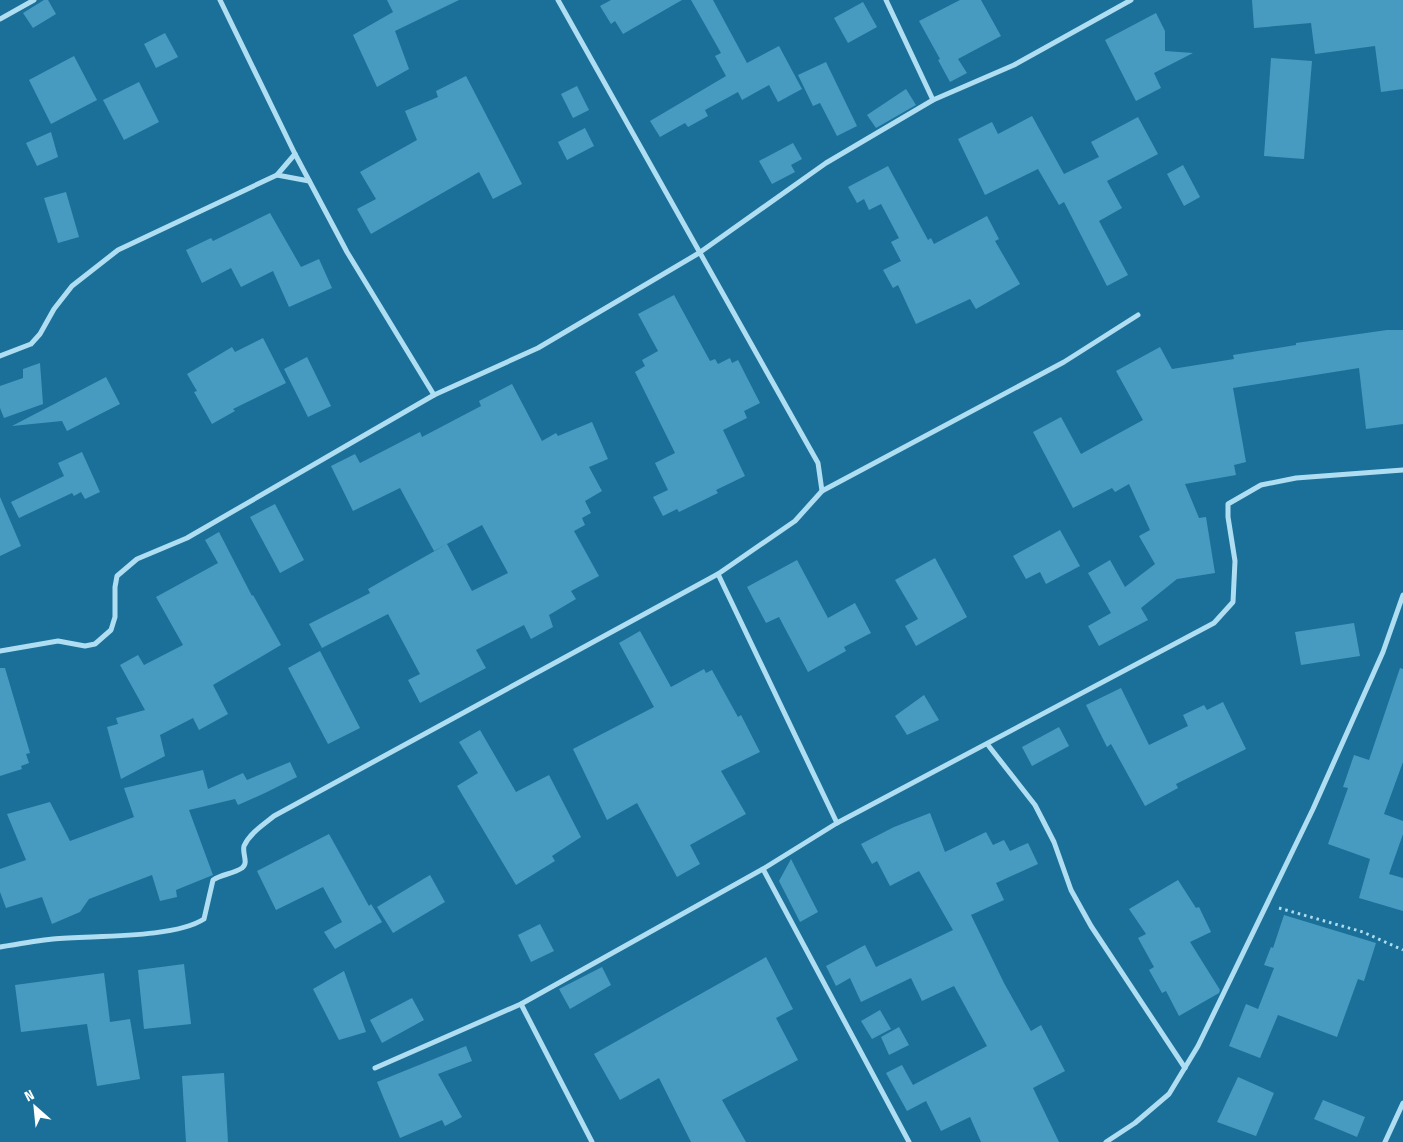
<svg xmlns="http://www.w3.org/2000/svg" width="1403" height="1142" font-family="'Fira Sans Condensed',sans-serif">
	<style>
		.building { fill: #479bc1 }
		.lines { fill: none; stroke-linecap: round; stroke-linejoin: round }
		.path { stroke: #afddf1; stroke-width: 3; stroke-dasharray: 2.5 4; stroke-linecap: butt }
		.street { stroke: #afddf1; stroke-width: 5 }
	</style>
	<rect width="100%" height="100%" fill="#1a7099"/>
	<!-- building -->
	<g class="building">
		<polygon points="44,0 48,0 56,14 33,28 23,13"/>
		<polygon points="387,0 459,0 395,31 409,69 377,87 353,35 393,12"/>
		<polygon points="611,0 682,0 623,34 615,21 611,24 600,6"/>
		<polygon points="691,0 713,0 747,63 779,46 802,89 778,102 769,85 742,100 738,92 705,110 708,116 688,127 685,123 660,137 650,121 726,76 715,56 721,53"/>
		<polygon points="960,0 981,0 1001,36 958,59 967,73 950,82 938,60 940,59 919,21"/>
		<polygon points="1252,0 1403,0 1403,89 1381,92 1375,46 1315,54 1311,23 1254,28"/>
		<polygon points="863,2 877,27 848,43 834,18"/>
		<polygon points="1156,13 1165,31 1165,51 1193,53 1154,73 1161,88 1136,101 1105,40"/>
		<polygon points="165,33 178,57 156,68 144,44"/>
		<polygon points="74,56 97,100 51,124 29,80"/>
		<polygon points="1271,58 1312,61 1304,159 1264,156"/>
		<polygon points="826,62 857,126 837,136 820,103 813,106 798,75"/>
		<polygon points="466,76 522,184 493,199 479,172 371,234 357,209 376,199 360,172 417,140 405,111 438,97 436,91"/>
		<polygon points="139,82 159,122 124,140 103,100"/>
		<polygon points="577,86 589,110 573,118 561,94"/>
		<polygon points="906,89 916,105 876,128 867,115"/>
		<polygon points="1032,116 1064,174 1099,157 1091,142 1138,117 1158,154 1107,181 1122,208 1099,221 1128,275 1107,286 1064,202 1059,205 1038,169 985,195 958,139 992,122 998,134"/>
		<polygon points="585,128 594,146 567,160 558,142"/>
		<polygon points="51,132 58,157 37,166 26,143"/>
		<polygon points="793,143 802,159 791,165 795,172 772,184 759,161"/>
		<polygon points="1183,165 1200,197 1184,206 1167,174"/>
		<polygon points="888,166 928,240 931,238 934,244 987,216 999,239 995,241 1020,284 976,309 970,299 916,324 898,285 893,288 883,270 901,261 891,242 899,238 881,204 869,210 864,199 857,203 848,187"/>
		<polygon points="66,192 79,237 58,243 44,198"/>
		<polygon points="270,213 301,267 319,259 332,288 289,307 273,271 241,287 231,268 202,283 186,250 211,238 213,241"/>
		<polygon points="674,295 710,361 715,359 718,364 730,358 732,363 738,360 760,403 744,411 747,418 723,430 745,476 716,490 718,493 679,512 677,509 663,516 653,497 668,490 655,463 675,453 635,372 645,366 642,360 658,351 638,314"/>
		<polygon points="1387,330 1403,330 1403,424 1366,429 1359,368 1233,388 1246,462 1234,465 1236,475 1185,484 1199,518 1206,517 1215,573 1177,579 1141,608 1148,620 1099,646 1088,626 1111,613 1088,573 1110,560 1125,587 1155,564 1139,536 1150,530 1129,484 1115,492 1112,488 1073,508 1033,432 1061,417 1081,454 1143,420 1116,371 1160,347 1172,369 1234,359 1233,355 1296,345 1296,343"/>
		<polygon points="263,338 286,383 233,409 235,411 212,424 194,392 197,391 187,374 232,347 235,352"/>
		<polygon points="307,357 331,406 308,417 284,369"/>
		<polygon points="40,363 43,404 4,418 0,408 0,386 23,378 23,369"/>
		<polygon points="106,377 120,404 67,431 62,421 12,426"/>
		<polygon points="512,384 542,441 556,433 558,436 592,422 608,459 589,467 602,491 585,501 591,513 582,518 585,525 574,531 599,576 571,591 576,599 549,615 553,627 531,639 524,625 476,650 486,668 420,703 408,680 420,674 388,614 322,648 309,624 370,593 368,589 447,544 472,591 508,573 482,525 434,551 400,488 353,511 331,466 355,454 360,463 420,432 422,437 481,406 479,401"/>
		<polygon points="82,452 100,492 85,499 81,492 74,496 72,493 19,518 11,502 64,476 58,463"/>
		<polygon points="0,497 21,546 0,556"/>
		<polygon points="275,504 304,560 280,573 250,517"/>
		<polygon points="1060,530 1080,566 1046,584 1040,572 1026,579 1013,556"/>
		<polygon points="219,532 252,596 253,595 281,645 213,685 228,714 199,730 193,718 160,735 165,756 121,779 107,727 118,724 116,718 145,710 120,665 138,655 144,665 183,645 156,597 218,563 205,540"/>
		<polygon points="935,558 967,617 916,646 905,626 918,619 895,580"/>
		<polygon points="797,560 828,618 855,603 871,633 844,647 846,651 808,672 779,617 766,623 747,587"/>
		<polygon points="1354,623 1360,656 1301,665 1295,632"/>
		<polygon points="640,631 671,687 704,669 706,673 712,670 738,717 741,715 760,752 721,771 746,814 690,845 700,864 677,877 637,803 607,820 573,749 654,707 619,643"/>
		<polygon points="320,651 360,728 328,744 288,668"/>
		<polygon points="0,668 5,668 30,753 26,754 29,763 21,766 22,769 0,776"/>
		<polygon points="1400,668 1403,669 1403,762 1384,814 1403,821 1403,834 1389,874 1403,878 1403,911 1359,898 1370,859 1328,844 1348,788 1343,787 1354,755 1369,760"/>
		<polygon points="1121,688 1149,745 1188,726 1183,715 1204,705 1207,710 1223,702 1246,749 1176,784 1178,788 1145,806 1111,744 1107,747 1086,705"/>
		<polygon points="924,695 939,720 907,735 895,716"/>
		<polygon points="1059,727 1069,746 1032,766 1022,747"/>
		<polygon points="480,730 516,792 549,775 581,837 552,856 555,861 516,885 457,786 478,773 459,742"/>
		<polygon points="290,762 297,777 265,793 238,805 235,799 189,810 213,875 176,890 177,897 160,901 152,875 89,899 80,912 52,924 42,897 6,908 0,892 0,869 26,860 7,814 50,802 70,841 134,817 124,788 203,770 208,789 243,773 247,780"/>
		<polygon points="930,813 945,852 986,832 993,845 1004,840 1010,851 1028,843 1038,864 996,883 1004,900 971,915 1004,983 1031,1031 1041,1025 1065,1071 1033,1088 1059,1142 981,1142 970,1117 941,1131 926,1101 907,1111 886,1073 902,1065 913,1085 987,1046 954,986 922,1001 911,978 861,1002 850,978 836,986 826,966 865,945 876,967 953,930 919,871 890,886 877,861 872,864 861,844 894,827"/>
		<polygon points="329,834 369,906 371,904 382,922 335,949 324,932 342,922 323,887 276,910 257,871"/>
		<polygon points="791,859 818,912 800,922 779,881"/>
		<polygon points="430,875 445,902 393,933 377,907"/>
		<polygon points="1178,880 1196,908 1199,907 1211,932 1190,942 1220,990 1219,993 1179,1016 1166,991 1162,993 1149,970 1154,967 1138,938 1146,934 1129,909"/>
		<polygon points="1284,915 1376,943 1364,981 1358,979 1337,1037 1278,1015 1260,1058 1229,1046 1246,1004 1258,1009 1274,968 1264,965 1271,947 1273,948"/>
		<polygon points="540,924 554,951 531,962 518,935"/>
		<polygon points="766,957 793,1009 776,1018 798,1060 722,1100 746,1142 691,1142 659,1078 620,1100 594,1054"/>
		<polygon points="184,964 191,1024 144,1029 138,970"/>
		<polygon points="602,967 611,985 570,1009 559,989"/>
		<polygon points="344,971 366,1032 339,1040 313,989"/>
		<polygon points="104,973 110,1022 130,1019 140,1079 97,1086 87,1024 21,1032 15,985"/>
		<polygon points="412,998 424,1020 382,1043 370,1020"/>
		<polygon points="880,1010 891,1029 872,1039 861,1021"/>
		<polygon points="899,1027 909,1045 889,1055 881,1037"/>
		<polygon points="466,1046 472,1061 438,1074 462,1117 445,1126 442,1120 400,1138 377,1082"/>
		<polygon points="224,1073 228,1142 186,1142 182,1076"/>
		<polygon points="1238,1077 1274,1093 1256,1136 1217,1122"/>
		<polygon points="1323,1100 1365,1117 1357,1137 1314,1119"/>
	</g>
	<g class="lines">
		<!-- path -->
		<polyline class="path" points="1279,908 1363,932 1403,950"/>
		<!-- street -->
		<g class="street">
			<polyline points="220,0 295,154 347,252 434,395"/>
			<polyline points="558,0 818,463 822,491 795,521 718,574 837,823"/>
			<polyline points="886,0 933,100"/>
			<polyline points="0,19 34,0"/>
			<polyline points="277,175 309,181"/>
			<polyline points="0,356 31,344 40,334 54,309 72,286 118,250 277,175 295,154"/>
			<polyline points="822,491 1064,362 1138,315"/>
			<polyline points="0,651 58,641 85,646 95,644 111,630 115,617 115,587 117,576 137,559 187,538 434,395 538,348 699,253 826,163 933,100 1014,65 1131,0"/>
			<polyline points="988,745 1035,805 1054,842 1071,890 1091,926 1185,1068"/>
			<polyline points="763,869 909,1142"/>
			<path d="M0,947C18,944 35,941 53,939C92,935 173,939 204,919L213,880C222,874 233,874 242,868C249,863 242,854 244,846C250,833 263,825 274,816L718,574"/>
			<polyline points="521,1004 592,1142"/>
			<polyline points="375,1068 521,1004 763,869 837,823 1214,623 1233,602 1235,561 1228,517 1228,504 1261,485 1296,478 1403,470"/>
			<polyline points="1106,1142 1135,1123 1169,1094 1198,1046 1313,809 1383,652 1403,595"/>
			<polyline points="1385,1142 1403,1103"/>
		</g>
	</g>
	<!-- north arrow -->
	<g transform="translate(35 1107) rotate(333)" stroke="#1a7099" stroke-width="4" paint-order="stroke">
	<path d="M0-4L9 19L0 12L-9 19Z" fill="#ffffff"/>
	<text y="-8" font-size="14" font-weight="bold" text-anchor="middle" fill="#ffffff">N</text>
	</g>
</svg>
